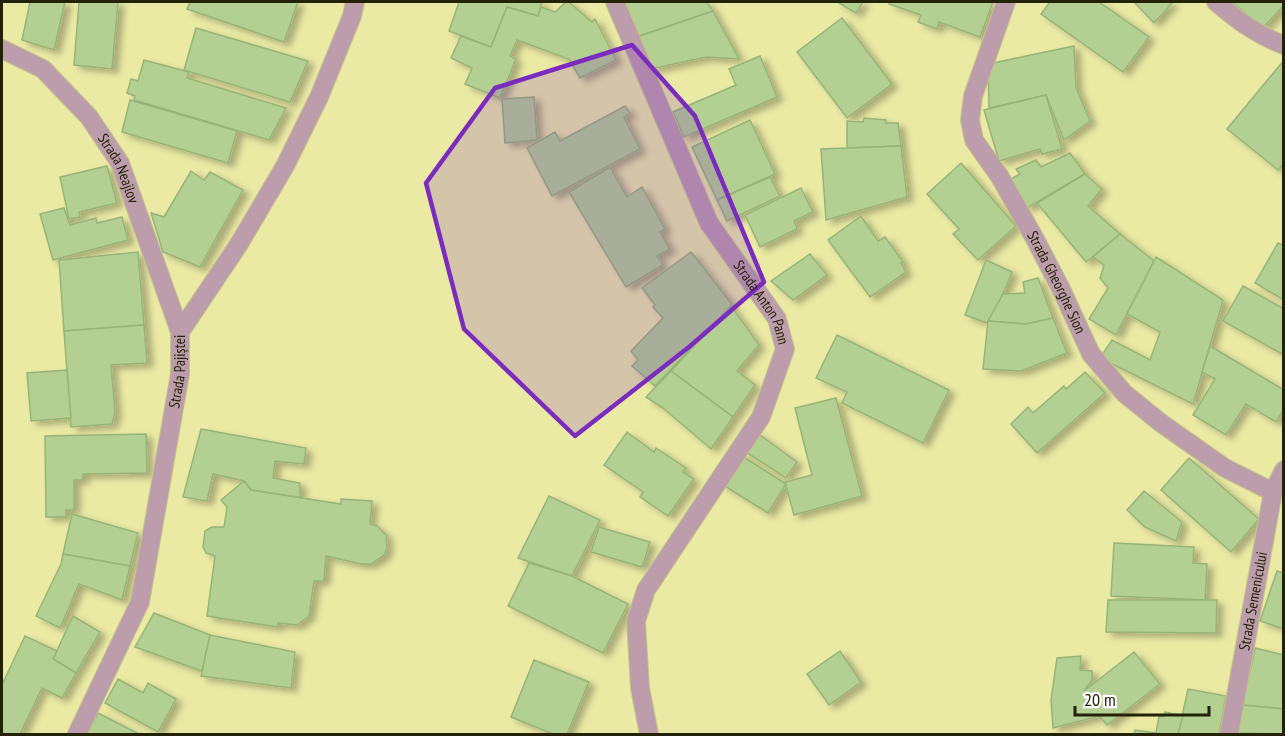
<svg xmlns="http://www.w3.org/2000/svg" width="1285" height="736" font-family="'PT Sans Narrow',sans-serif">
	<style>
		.building { fill: #b3cf92; stroke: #98b377; stroke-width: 1.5; filter: url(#shadow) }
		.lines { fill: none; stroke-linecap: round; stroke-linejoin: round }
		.street-casing { stroke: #c6c688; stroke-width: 20 }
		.street { stroke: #bb9dab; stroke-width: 18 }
		.marked { fill: #7b2cbf; fill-opacity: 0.2; stroke: #7b2cbf; stroke-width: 4.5; stroke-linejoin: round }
		.labels { text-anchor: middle; stroke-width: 6; stroke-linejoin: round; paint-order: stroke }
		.street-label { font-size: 15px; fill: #232206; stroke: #fff }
	</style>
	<defs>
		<filter id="shadow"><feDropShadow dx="6" dy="4" stdDeviation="3" flood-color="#0004"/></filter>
	</defs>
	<rect width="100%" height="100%" fill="#eaeaa5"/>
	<!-- building -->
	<g class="building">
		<polygon points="30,2 65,2 54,50 22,40"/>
		<polygon points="79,2 118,2 112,69 74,65"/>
		<polygon points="190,2 298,2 284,42 187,9"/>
		<polygon points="459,2 542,2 538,16 507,7 491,47 449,31"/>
		<polygon points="566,2 569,2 592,22 595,19 616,60 580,78 569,59 517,40 510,56 516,59 500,98 465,84 472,68 451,58 461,36 491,47 507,7 538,16 541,7 555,12"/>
		<polygon points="627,2 707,2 713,11 637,37 623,4"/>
		<polygon points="837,2 863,2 856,13"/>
		<polygon points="890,2 993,2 980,37 939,22 937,29 918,22 921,15 889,4"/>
		<polygon points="1050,2 1099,2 1149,37 1123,72 1041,14"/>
		<polygon points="1134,2 1173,2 1154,23"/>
		<polygon points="1232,2 1284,2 1284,5 1263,28"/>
		<polygon points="713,11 739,59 706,57 651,69 637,37"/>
		<polygon points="842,18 892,84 847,118 797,52"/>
		<polygon points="196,28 308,61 290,102 184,70"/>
		<polygon points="1074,46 1076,87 1090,121 1064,140 1046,95 989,108 988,64"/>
		<polygon points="760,56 777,97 684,137 673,112 736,85 729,69"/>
		<polygon points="144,60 189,72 187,78 286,108 269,140 134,100 135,96 127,93 131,79 138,81"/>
		<polygon points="1284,60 1284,163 1278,170 1227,129"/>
		<polygon points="1046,95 1062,149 1042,154 1040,149 999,161 984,110"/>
		<polygon points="534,97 537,140 505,143 502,99"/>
		<polygon points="130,100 237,131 228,163 122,132"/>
		<polygon points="625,106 630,113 624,117 640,149 552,196 527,148 555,132 560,141"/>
		<polygon points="864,118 886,120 886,123 898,123 901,146 847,148 847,121 863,122"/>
		<polygon points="750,120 775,174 717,200 692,147"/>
		<polygon points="901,146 907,197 826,220 821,149"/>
		<polygon points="1070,153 1085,174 1027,208 1011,179 1020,174 1016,169 1036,160 1041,167"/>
		<polygon points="961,163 1016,226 978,260 953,234 959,229 927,194"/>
		<polygon points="107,166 117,203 79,212 80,217 69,219 60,177"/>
		<polygon points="610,167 627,197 642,187 665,229 660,232 670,249 657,256 663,265 626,287 569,192"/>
		<polygon points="191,171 204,180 210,172 243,190 200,267 163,252 151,213 164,217"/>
		<polygon points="1085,174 1102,189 1088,206 1120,234 1086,262 1037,203"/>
		<polygon points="770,177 780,196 727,221 717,200"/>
		<polygon points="801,188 813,212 794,221 797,229 760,247 745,215"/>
		<polygon points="64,208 70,225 96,218 97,223 122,217 128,240 53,260 40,214"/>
		<polygon points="861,216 878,241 885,237 903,262 901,263 906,272 870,297 828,240"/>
		<polygon points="1120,234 1154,261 1116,335 1089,319 1108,288 1100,278 1104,265 1093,257"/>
		<polygon points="1278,243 1284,246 1284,300 1255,283"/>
		<polygon points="138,252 144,325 64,331 59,260"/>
		<polygon points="691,252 731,303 731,306 655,386 632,366 638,360 631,351 663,318 653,307 655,305 642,288"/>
		<polygon points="810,254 827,275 793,300 771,281"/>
		<polygon points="1156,257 1223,300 1193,404 1100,358 1112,340 1150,360 1160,332 1127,314"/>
		<polygon points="986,260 1012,272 1003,294 987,323 965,315"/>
		<polygon points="1038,278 1053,318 1026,324 988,321 1003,294 1025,293 1023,282"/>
		<polygon points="1243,286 1284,309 1284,355 1223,321"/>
		<polygon points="731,306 759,345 737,371 755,385 733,417 671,371"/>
		<polygon points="1053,318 1067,353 1021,371 983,369 988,321 1026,324"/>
		<polygon points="144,325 147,363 111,365 115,412 112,424 71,427 64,331"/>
		<polygon points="837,335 949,390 923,443 842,403 847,392 816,378"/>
		<polygon points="1210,346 1284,390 1284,409 1276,422 1246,404 1226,435 1193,415 1215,379 1202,372"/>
		<polygon points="67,370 71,418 31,421 27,373"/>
		<polygon points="671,371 733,417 711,449 663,408 646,397"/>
		<polygon points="1085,372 1105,393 1037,453 1011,424 1028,407 1033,413 1064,386 1066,389"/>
		<polygon points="836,398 862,496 794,515 785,482 812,475 795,408"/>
		<polygon points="201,429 306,448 304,464 275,461 273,478 300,483 300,498 251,490 244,481 213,474 207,501 183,497"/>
		<polygon points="627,432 654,452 656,448 686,468 683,472 694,479 668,516 640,497 643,492 604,465"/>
		<polygon points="756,432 797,462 786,478 743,450"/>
		<polygon points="146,434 147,473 83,474 83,480 74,480 74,510 66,510 66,517 46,517 45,436"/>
		<polygon points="739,454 786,484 768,513 720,483"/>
		<polygon points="1189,458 1259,519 1231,552 1161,490"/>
		<polygon points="244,481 251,490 341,504 341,499 372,501 370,524 377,526 386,535 387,548 384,555 371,564 361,564 326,556 324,581 314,581 309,616 297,625 278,623 277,627 207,616 215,556 206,553 203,547 205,531 212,527 224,527 227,507 221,500"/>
		<polygon points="1144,491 1182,522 1176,541 1145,527 1127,510"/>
		<polygon points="549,496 600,520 572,576 518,558"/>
		<polygon points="72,514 138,533 130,566 63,554"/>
		<polygon points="599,527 650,542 642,567 591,552"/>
		<polygon points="1114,543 1194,547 1193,563 1207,564 1205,600 1111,596"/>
		<polygon points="63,554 130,566 122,600 79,584 60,628 36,616 61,564"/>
		<polygon points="529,563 572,576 628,604 603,653 508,606"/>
		<polygon points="1277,571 1284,573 1284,629 1260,621"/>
		<polygon points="1108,600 1217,600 1216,633 1106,632"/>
		<polygon points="154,613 210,635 202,671 135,647"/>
		<polygon points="73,616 100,632 76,673 53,659"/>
		<polygon points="210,635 295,652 291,688 201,676"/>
		<polygon points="25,636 57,651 53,659 76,673 62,698 42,688 20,734 2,734 2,685"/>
		<polygon points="1255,648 1284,655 1284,709 1243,705"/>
		<polygon points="840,651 861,682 829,705 807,674"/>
		<polygon points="1134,652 1160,684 1107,725 1099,716 1053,728 1051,700 1057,658 1081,656 1080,670 1092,671 1092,680 1084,691"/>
		<polygon points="534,660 589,682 567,734 553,734 511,717"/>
		<polygon points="118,679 143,693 148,683 176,699 158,732 105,703"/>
		<polygon points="1188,689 1226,696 1219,734 1178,734"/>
		<polygon points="1243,705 1284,709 1284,734 1237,733"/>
		<polygon points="1165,712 1183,716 1178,734 1134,734 1135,730 1156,733 1159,716 1163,717"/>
		<polygon points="98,713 137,733 136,734 87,734"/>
	</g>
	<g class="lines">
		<!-- street casing -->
		<g class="street-casing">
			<g id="street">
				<path id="s1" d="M615,2L709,223L777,319L785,349L761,417L646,590L636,621L640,688L649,734"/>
				<path id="s2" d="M1006,2L973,96L970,120L974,140L1000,177L1035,239L1061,289L1091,354L1124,393L1161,423L1225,468L1273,492"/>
				<path d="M1216,2C1237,20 1257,35 1284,45"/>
				<path id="s3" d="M2,49L43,69L89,117L120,163L180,332"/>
				<path id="s4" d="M77,734L140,602L180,374V332L239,244L285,166L319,97L352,16L355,2"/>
				<path id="s5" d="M1229,734L1273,492L1284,470"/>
			</g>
		</g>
		<!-- street -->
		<use href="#street" class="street"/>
	</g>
	<!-- marked area -->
	<path class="marked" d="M632,45L695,116L764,282L689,347L575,436L464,329L426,183L495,88Z"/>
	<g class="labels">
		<!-- street labels -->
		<g class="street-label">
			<text dy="5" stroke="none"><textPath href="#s3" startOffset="172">Strada Neajlov</textPath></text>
			<text dy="5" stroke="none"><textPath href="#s2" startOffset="309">Strada Gheorghe Sion</textPath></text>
			<text dy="5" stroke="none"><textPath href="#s1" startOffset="336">Strada Anton Pann</textPath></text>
			<text dy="5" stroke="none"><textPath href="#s4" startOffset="380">Strada Pajiștei</textPath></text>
			<text dy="5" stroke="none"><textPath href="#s5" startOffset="135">Strada Semenicului</textPath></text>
		</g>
	</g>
	<!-- border -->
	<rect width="1285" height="736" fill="none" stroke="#232206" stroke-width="6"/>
	<!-- scale -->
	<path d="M1075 706v9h134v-9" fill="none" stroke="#232206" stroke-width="3"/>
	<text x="1084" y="706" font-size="18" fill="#232206" stroke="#ffffff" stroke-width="4.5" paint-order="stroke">20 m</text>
</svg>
